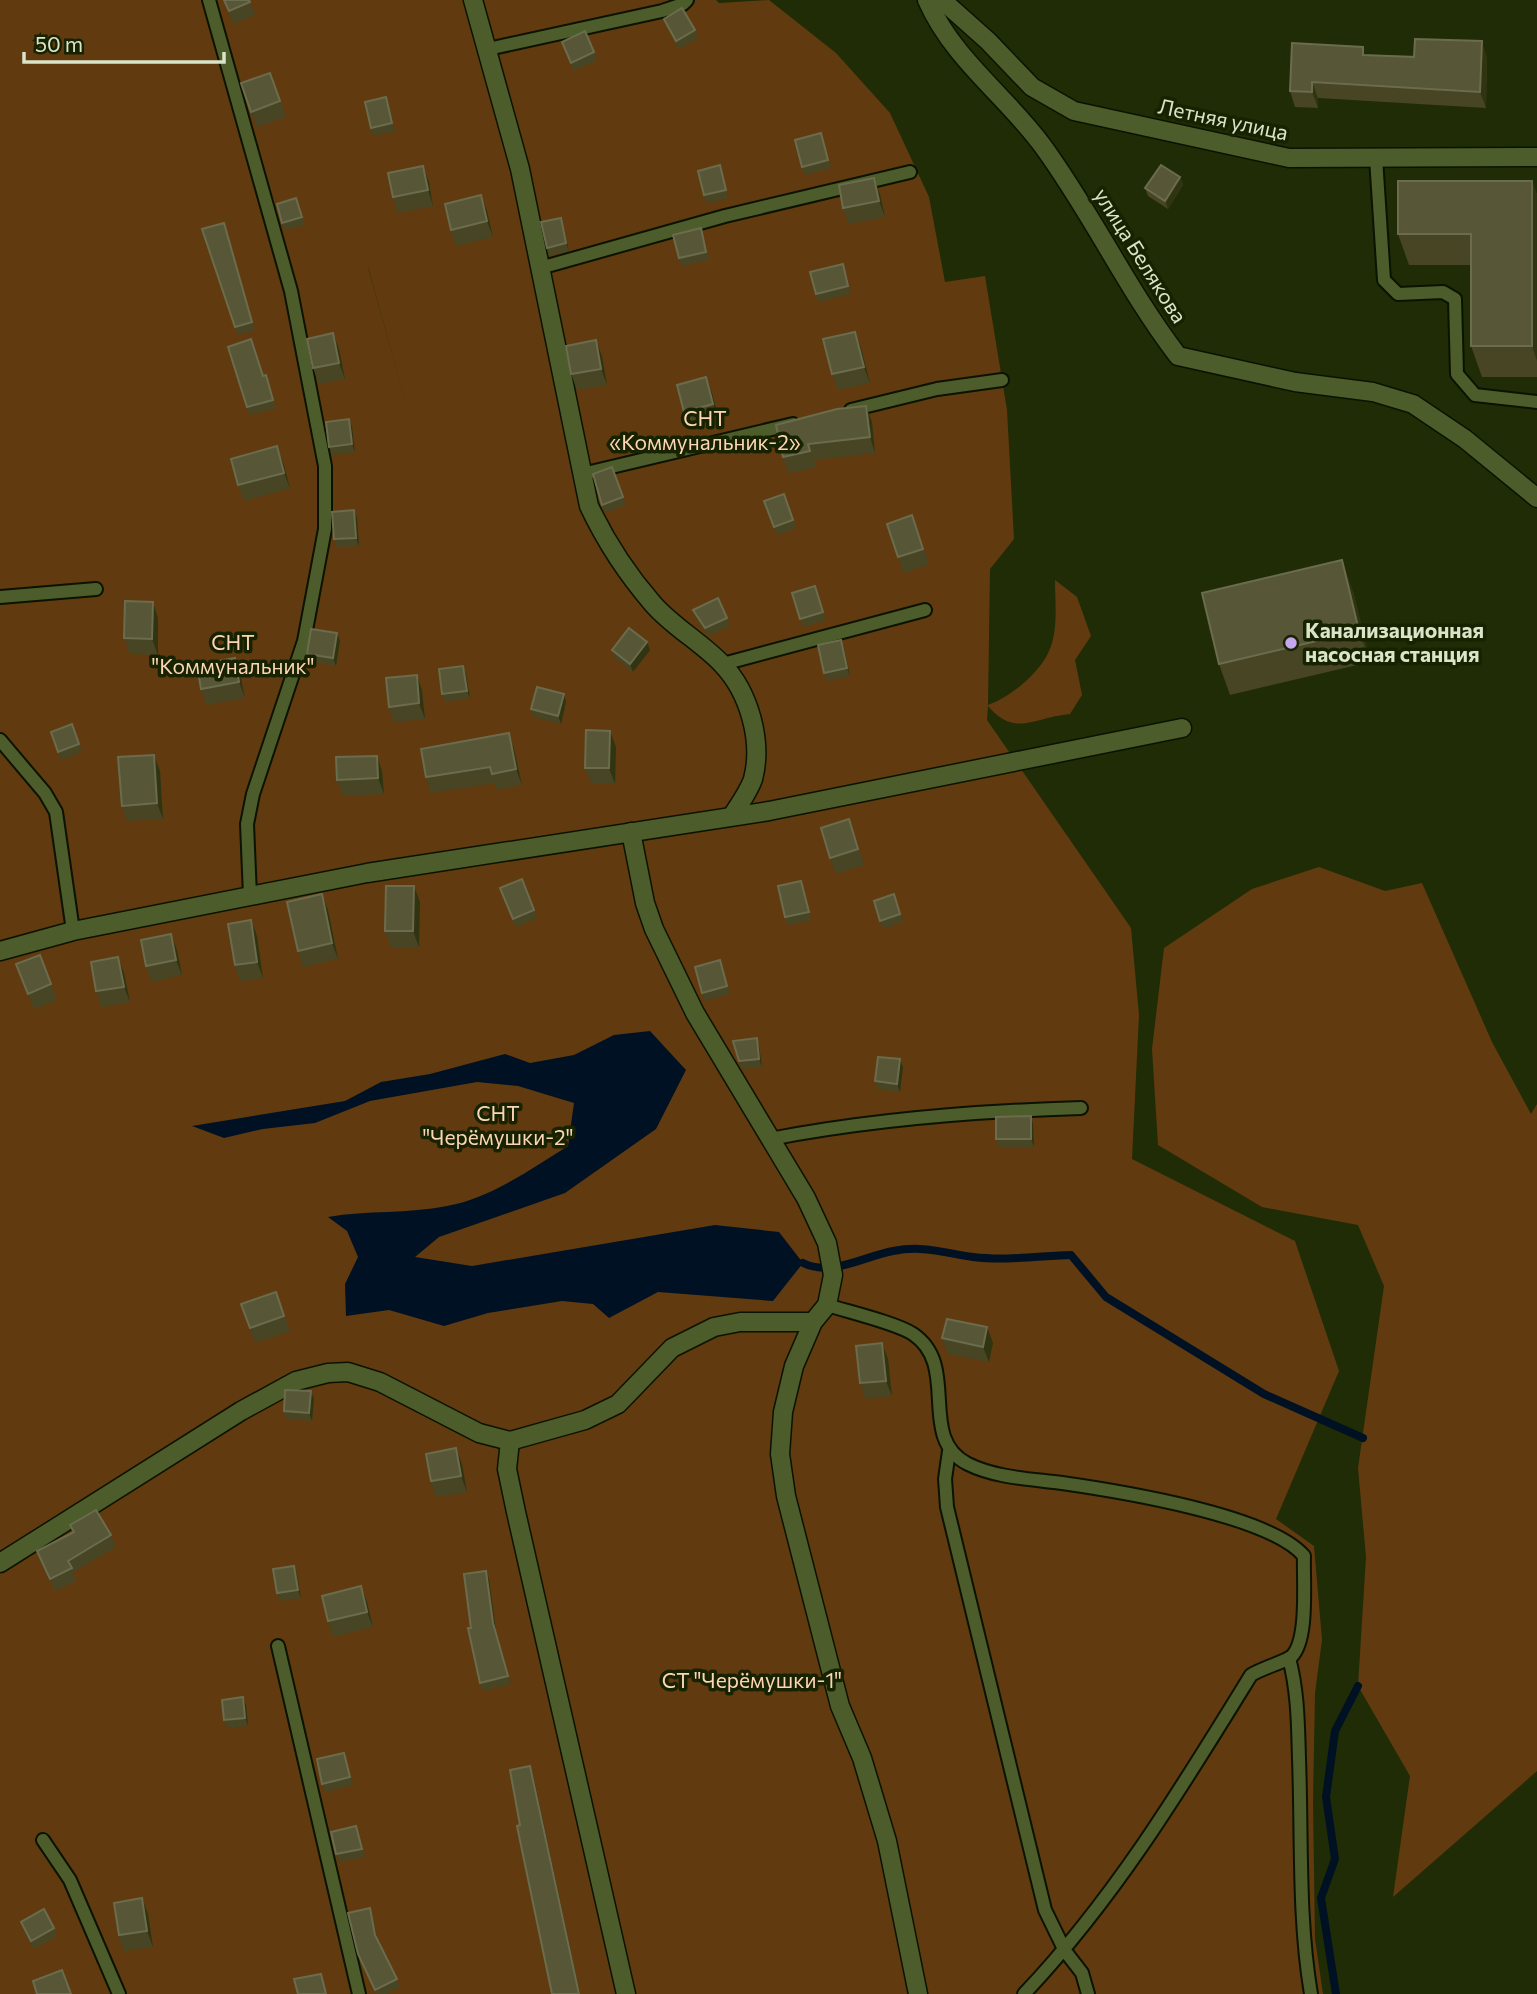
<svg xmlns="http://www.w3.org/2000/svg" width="1537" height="1994" font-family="Commissioner,sans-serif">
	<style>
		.green { fill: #613b0f; fill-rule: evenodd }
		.water { fill: #001124 }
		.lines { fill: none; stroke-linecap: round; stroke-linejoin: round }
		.stream { stroke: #001124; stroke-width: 8 }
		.lane-casing { stroke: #0b1300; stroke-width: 16 }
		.street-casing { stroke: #0b1300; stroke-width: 21 }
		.lane { stroke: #4c5c2a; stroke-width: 12 }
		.street { stroke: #4c5c2a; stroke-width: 18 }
		.wall { fill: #474524 }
		.shaded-wall { fill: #313410 }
		.building { fill: #575636; stroke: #6b6c4d; stroke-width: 2 }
		.poi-dot { fill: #c7a6ef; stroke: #172200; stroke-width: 2.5 }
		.labels { text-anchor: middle; stroke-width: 7; stroke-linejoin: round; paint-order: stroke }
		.street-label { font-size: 21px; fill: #d9e4c9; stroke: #172200 }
		.park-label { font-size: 21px; fill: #fcd6b4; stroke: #172200 }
		.poi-label { font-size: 21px; font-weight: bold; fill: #d9e4c9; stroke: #172200; text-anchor: start }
	</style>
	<rect width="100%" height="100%" fill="#202c05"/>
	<!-- green -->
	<g class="green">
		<path d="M0,0H716L719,3L769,0L836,53L890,113L929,197L945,282L985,276L1007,410L1014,539L990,569L988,705C1011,697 1043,671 1051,646C1058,626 1055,601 1055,580L1077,597L1091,636L1075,660L1082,695L1070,714C1034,717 1015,738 988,706L987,720L1131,928L1139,1015L1132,1159L1295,1241L1339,1371L1276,1519L1314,1546L1322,1640L1315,1693L1313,1801L1315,1939L1323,1994H0ZM368,267L411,421L368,268Z"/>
		<polygon points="1319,867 1385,891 1422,883 1492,1042 1531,1114 1537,1104 1537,1771 1393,1897 1410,1776 1358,1686 1366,1557 1358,1468 1384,1286 1358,1225 1262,1207 1158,1145 1152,1049 1164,948 1252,889"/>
	</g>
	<!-- water -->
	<path class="water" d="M650,1031L686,1070L656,1129L565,1193L439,1237L415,1257L472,1266L715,1225L779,1232L803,1263L773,1301L658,1292L609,1318L593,1304L562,1301L488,1313L444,1326L389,1310L346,1316L345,1284L358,1257L347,1231L328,1217C367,1210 408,1214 447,1206C491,1198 531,1169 568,1146L574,1103L518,1086L477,1082L370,1101L315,1123L263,1129L224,1138L192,1126L345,1101L381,1082L430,1074L505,1054L530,1063L574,1055L614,1035Z"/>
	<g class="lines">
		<!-- stream -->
		<g class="stream">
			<path d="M803,1263C831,1277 865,1256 893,1251C924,1245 944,1253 973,1257C1005,1261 1040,1256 1071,1255L1106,1297L1264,1394L1363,1438"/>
			<polyline points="1336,1994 1321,1898 1335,1859 1326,1797 1335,1731 1358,1686"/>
		</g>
		<!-- lane casing -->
		<g class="lane-casing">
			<g id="lane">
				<polyline points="209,0 291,291 325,466 325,529 304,641 253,794 247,824 250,896"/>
				<polyline points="488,49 662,11 683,4 687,0"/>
				<polyline points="1376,158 1384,280 1398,294 1443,292 1455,299 1457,374 1475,395 1537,402"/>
				<polyline points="540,268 725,216 910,172"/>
				<polyline points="851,410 937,389 1002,380"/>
				<polyline points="582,474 793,424"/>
				<polyline points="0,597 96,589"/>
				<polyline points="723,664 925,610"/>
				<polyline points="0,740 45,793 56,812 73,931"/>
				<path d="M770,1139C873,1119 977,1111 1081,1108"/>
				<path d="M827,1305C849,1312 896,1323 913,1334C961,1366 916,1438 968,1464C996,1478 1032,1479 1062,1483C1118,1491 1269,1515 1304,1556C1303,1580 1309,1641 1291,1657C1284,1662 1262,1668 1251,1675C1182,1787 1115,1898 1024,1994"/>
				<polyline points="949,1451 945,1479 947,1507 1045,1910 1065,1951 1082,1973 1088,1994"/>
				<polyline points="278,1646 359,1994"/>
				<path d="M1289,1658C1298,1692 1298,1725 1299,1759C1302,1838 1298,1917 1311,1994"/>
				<polyline points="43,1840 70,1880 119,1994"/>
			</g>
		</g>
		<!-- street casing -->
		<g class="street-casing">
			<g id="street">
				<path d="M473,0L520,169L589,506C606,542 627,574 653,604C673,627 701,642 722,664C749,692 763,741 753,779C749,791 739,805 732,816"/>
				<path d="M927,0C953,59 1005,95 1042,145C1092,213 1126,288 1178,356L1295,382L1373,392L1413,404L1465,439L1537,498"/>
				<polyline points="942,0 988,41 1032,87 1074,111 1289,158 1537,157"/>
				<polyline points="631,832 645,903 654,929 695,1013 806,1198 827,1243 833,1275 827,1305 813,1322 794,1366 783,1412 780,1454 786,1496 840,1706 862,1758 887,1841 918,1994"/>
				<polyline points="0,951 73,931 367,873 769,811 1182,728"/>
				<polyline points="0,1563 241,1411 296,1381 328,1373 348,1372 380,1382 479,1433 510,1441"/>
				<polyline points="626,1994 516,1512 507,1469 510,1441 585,1420 618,1404 672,1348 714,1327 740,1322 813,1322"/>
			</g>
		</g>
		<!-- lane -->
		<use href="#lane" class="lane"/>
		<!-- street -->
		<use href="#street" class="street"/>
	</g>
	<!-- wall -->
	<g class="wall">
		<polygon points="224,0 249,0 255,15 233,24"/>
		<polygon points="664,19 695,30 698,38 679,49 667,27"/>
		<polygon points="562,42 594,52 597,60 574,71"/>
		<polygon points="1366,55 1487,57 1486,108 1318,98 1318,108 1295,107 1290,91"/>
		<polygon points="270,73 286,117 257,127 241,83"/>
		<polygon points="389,105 395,131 373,136 371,128"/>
		<polygon points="823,141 831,168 805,175 802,167"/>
		<polygon points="720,165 728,198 707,203 704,195"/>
		<polygon points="423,166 429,182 433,206 398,213 393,197"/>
		<polygon points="1180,177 1183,185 1168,209 1148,196 1145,188"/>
		<polygon points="1532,181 1537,195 1537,377 1482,377 1471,346 1471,265 1409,265 1398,234"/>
		<polygon points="880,194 885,217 849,224 843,208"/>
		<polygon points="296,198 305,225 285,230 282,223"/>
		<polygon points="487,211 493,237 456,246 451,230"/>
		<polygon points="224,223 255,330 238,335 202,229"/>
		<polygon points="563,226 569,251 549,256 547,248"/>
		<polygon points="703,236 709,260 682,266 679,258"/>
		<polygon points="843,264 851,294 819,302 816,294"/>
		<polygon points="861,348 870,383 838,390 832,374"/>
		<polygon points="339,349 345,379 319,384 313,368"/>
		<polygon points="602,356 607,385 577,390 571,374"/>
		<polygon points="266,375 276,408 249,415 247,407 263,376"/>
		<polygon points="712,393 719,420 690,428 684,412"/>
		<polygon points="349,419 352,427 355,452 332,455 329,447"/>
		<polygon points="872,422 875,453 814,460 816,467 789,473 783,457 776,425"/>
		<polygon points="283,462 290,488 244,501 238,485"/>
		<polygon points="612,467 626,505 605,513 593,474"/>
		<polygon points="784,494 796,528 777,535 764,501"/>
		<polygon points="354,510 357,518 359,546 337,547 334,539"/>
		<polygon points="912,515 929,564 904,573 887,524"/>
		<polygon points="815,586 826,620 803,627 792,593"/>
		<polygon points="1353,591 1370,662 1230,695 1219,664"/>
		<polygon points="693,610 727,618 730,626 708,636 696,618"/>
		<polygon points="158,618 158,655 130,654 124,638"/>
		<polygon points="337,633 340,641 336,666 310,662 307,654"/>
		<polygon points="841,640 844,648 850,676 827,681 824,673"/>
		<polygon points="647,642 650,650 633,672 615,658 612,650"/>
		<polygon points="235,658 240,674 245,698 207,705 201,689"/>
		<polygon points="463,666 466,674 470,698 445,702 442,694"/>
		<polygon points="417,675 422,691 425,719 394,722 389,707"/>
		<polygon points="564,694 566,702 561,724 534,717 531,709"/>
		<polygon points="72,724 82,752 61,760 51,732"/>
		<polygon points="610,731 616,747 615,784 591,783 585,768"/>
		<polygon points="509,733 514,749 522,785 497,790 495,783 431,793 426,777"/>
		<polygon points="377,756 382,771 384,794 343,796 337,780"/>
		<polygon points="160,771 163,819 127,821 122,806"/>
		<polygon points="855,835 864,865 836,874 830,858"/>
		<polygon points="522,879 537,918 516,927 500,888"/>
		<polygon points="804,889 811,920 788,925 785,917"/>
		<polygon points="894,894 903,922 883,929 874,901"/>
		<polygon points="420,902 419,947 391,947 385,931"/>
		<polygon points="328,910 338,959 303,967 298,951"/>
		<polygon points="251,920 257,936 263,978 240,981 235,965"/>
		<polygon points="177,950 182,975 152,982 146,966"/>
		<polygon points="118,957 124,973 130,1002 102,1007 96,991"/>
		<polygon points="720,960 730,994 705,1001 702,993"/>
		<polygon points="16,964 51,984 57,1000 34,1009"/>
		<polygon points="759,1046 762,1067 742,1069 739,1061"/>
		<polygon points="903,1067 900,1092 878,1089 875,1081"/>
		<polygon points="1031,1116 1033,1124 1034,1147 999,1147 996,1139"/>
		<polygon points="276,1292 290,1331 255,1343 241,1304"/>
		<polygon points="942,1338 993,1343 989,1362 948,1354"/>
		<polygon points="882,1343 888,1359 892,1396 866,1399 860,1383"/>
		<polygon points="314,1399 312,1421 287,1419 284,1411"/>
		<polygon points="456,1448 462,1464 467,1492 436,1497 431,1481"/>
		<polygon points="70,1525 111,1535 116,1547 73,1572 76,1581 55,1591 41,1563 37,1551 73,1533"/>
		<polygon points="297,1574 301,1598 280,1601 277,1593"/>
		<polygon points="489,1579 496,1631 511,1684 483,1691 480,1683 471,1628"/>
		<polygon points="361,1586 367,1602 373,1627 333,1637 328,1621"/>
		<polygon points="243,1697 246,1705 248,1726 227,1728 224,1720"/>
		<polygon points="344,1753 353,1785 325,1792 322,1784"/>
		<polygon points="359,1834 365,1857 339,1862 336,1854"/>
		<polygon points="142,1898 148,1914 153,1947 124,1951 119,1935"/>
		<polygon points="370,1908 372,1916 377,1939 400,1987 386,1994 377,1994 358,1954"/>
		<polygon points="21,1922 54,1928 57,1936 34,1949 24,1930"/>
	</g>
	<!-- shaded-wall -->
	<g class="shaded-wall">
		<polygon points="1482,41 1487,57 1486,108 1480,92"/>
		<polygon points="1312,82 1318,98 1318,108 1312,92"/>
		<polygon points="423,166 429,182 433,206 428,190"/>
		<polygon points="1180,177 1183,185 1168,209 1165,201"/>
		<polygon points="874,178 880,194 885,217 879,201"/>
		<polygon points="1532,181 1537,195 1537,361 1532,346"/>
		<polygon points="481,195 487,211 493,237 487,221"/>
		<polygon points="561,218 563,226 569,251 566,243"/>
		<polygon points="855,332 861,348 870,383 864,367"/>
		<polygon points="333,333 339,349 345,379 339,363"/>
		<polygon points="596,340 602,356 607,385 601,369"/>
		<polygon points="706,377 712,393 719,420 713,404"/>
		<polygon points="866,406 872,422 875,453 870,437"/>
		<polygon points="349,419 352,427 355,452 352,444"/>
		<polygon points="277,446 283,462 290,488 284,473"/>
		<polygon points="354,510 357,518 359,546 356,538"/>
		<polygon points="1342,560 1353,591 1370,662 1359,631"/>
		<polygon points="153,602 158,618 158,655 152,639"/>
		<polygon points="337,633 340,641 336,666 333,658"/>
		<polygon points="841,640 844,648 850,676 847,668"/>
		<polygon points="647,642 650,650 633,672 630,664"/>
		<polygon points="235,658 240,674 245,698 239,682"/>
		<polygon points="463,666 466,674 470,698 467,691"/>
		<polygon points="417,675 422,691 425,719 419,703"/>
		<polygon points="564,694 566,702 561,724 558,716"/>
		<polygon points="610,731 616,747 615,784 609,768"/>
		<polygon points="509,733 514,749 522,785 516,769"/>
		<polygon points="154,755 160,771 163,819 157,803"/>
		<polygon points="377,756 382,771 384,794 378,778"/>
		<polygon points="414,886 420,902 419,947 413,931"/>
		<polygon points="322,894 328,910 338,959 332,943"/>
		<polygon points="251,920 257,936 263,978 257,962"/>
		<polygon points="171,934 177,950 182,975 176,960"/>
		<polygon points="118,957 124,973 130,1002 124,987"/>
		<polygon points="757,1038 759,1046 762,1067 759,1059"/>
		<polygon points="900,1059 903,1067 900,1092 897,1084"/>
		<polygon points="1031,1116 1033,1124 1034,1147 1031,1139"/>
		<polygon points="987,1327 993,1343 989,1362 983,1347"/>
		<polygon points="882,1343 888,1359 892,1396 886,1381"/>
		<polygon points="311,1391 314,1399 312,1421 309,1413"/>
		<polygon points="456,1448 462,1464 467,1492 461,1476"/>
		<polygon points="294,1566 297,1574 301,1598 298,1590"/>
		<polygon points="486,1571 489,1579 496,1631 511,1684 493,1623"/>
		<polygon points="361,1586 367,1602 373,1627 367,1612"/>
		<polygon points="243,1697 246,1705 248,1726 245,1718"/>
		<polygon points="530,1766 533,1774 580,1994 579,1994"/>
		<polygon points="142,1898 148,1914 153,1947 147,1931"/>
		<polygon points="370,1908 372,1916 378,1943 375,1935"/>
	</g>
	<!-- building -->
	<g class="building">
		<polygon points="224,0 249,0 250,2 229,11"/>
		<polygon points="682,8 695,30 676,41 664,19"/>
		<polygon points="585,31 594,52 571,63 562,42"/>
		<polygon points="1415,39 1482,41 1480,92 1312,82 1312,92 1290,91 1292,43 1363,47 1363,55 1414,57"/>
		<polygon points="270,73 280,101 251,112 241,83"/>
		<polygon points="386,97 392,123 371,128 365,102"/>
		<polygon points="821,133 828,160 802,167 795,140"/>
		<polygon points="720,165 726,190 704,195 698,171"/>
		<polygon points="1161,165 1180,177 1165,201 1145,188"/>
		<polygon points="423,166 428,190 393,197 388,173"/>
		<polygon points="874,178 879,201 843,208 839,185"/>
		<polygon points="1398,181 1532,181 1532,346 1471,346 1471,234 1398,234"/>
		<polygon points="481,195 487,221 451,230 445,204"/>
		<polygon points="296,198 302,217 282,223 277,204"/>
		<polygon points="561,218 566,243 547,248 541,222"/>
		<polygon points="224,223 252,322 235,327 202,229"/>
		<polygon points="701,228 706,252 679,258 673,235"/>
		<polygon points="843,264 848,286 816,294 810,272"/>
		<polygon points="855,332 864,367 832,374 823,339"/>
		<polygon points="333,333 339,363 313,368 307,339"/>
		<polygon points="251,339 263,376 266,375 273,400 247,407 228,347"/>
		<polygon points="596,340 601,369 571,374 566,346"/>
		<polygon points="706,377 713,404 684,412 677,385"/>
		<polygon points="866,406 870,437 808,444 810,451 783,457 776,425 837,409"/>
		<polygon points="349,419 352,444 329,447 326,422"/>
		<polygon points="277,446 284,473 238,485 231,459"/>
		<polygon points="612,467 623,497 602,505 593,474"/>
		<polygon points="784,494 793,520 774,527 764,501"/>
		<polygon points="354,510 356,538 334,539 332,512"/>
		<polygon points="912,515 923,549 898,557 887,524"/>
		<polygon points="1342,560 1359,631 1219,664 1202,593"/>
		<polygon points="815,586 823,612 800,619 792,593"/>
		<polygon points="718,598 727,618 705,628 693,610"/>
		<polygon points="125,601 153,602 152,639 124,638"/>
		<polygon points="629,628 647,642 630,664 612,650"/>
		<polygon points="311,629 337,633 333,658 307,654"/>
		<polygon points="841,640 847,668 824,673 818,645"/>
		<polygon points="235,658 239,682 201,689 197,665"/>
		<polygon points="463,666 467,691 442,694 439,669"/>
		<polygon points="417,675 419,703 389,707 386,678"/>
		<polygon points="537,687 564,694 558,716 531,709"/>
		<polygon points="72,724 79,744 58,752 51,732"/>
		<polygon points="586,730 610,731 609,768 585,768"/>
		<polygon points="509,733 516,769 492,774 490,767 426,777 421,749"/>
		<polygon points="154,755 157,803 122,806 118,757"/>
		<polygon points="377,756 378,778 337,780 336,757"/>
		<polygon points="849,819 858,849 830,858 821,828"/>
		<polygon points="522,879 534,910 513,919 500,888"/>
		<polygon points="801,881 809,912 785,917 778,886"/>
		<polygon points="386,886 414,886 413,931 385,931"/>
		<polygon points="322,894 332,943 298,951 287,902"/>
		<polygon points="894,894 900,914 880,921 874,901"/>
		<polygon points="251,920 257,962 235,965 228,924"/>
		<polygon points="171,934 176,960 146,966 141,940"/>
		<polygon points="40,955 51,984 28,994 16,964"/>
		<polygon points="118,957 124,987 96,991 91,962"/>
		<polygon points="720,960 727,986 702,993 695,967"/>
		<polygon points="757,1038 759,1059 739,1061 733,1041"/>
		<polygon points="878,1057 900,1059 897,1084 875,1081"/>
		<polygon points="1031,1116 1031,1139 996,1139 996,1117"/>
		<polygon points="276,1292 284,1316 250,1328 241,1304"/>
		<polygon points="947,1319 987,1327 983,1347 942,1338"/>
		<polygon points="882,1343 886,1381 860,1383 856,1346"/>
		<polygon points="285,1390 311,1391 309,1413 284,1411"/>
		<polygon points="456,1448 461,1476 431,1481 426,1454"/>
		<polygon points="96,1510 111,1535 68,1561 72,1568 50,1579 37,1551 74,1532 70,1525"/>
		<polygon points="294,1566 298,1590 277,1593 273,1569"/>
		<polygon points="486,1571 493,1623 508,1676 480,1683 468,1628 471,1628 464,1574"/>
		<polygon points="361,1586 367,1612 328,1621 322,1596"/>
		<polygon points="243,1697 245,1718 224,1720 222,1700"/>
		<polygon points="344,1753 350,1777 322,1784 317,1759"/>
		<polygon points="530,1766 579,1994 552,1994 517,1826 520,1825 510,1770"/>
		<polygon points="356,1826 362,1849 336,1854 331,1832"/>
		<polygon points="142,1898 147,1931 119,1935 114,1903"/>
		<polygon points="370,1908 375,1935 397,1979 375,1990 358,1954 348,1913"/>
		<polygon points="44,1909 54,1928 31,1941 21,1922"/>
		<polygon points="62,1970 71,1994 37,1994 33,1981"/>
		<polygon points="321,1974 326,1994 298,1994 294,1979"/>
	</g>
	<!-- markers -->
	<circle class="poi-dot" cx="1291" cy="643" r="7"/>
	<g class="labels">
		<!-- street labels -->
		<g class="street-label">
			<text transform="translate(1223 120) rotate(12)" y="7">Летняя улица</text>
			<text transform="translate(1140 256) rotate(58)" y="7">улица Белякова</text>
		</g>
		<!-- park labels -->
		<g class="park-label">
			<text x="705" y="426">СНТ<tspan x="705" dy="24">«Коммунальник-2»</tspan></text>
			<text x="233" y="650">СНТ<tspan x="233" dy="24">"Коммунальник"</tspan></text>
			<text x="498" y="1121">СНТ<tspan x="498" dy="24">"Черёмушки-2"</tspan></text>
			<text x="752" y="1688">СТ "Черёмушки-1"</text>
		</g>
		<!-- poi labels -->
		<g class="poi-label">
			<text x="1305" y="638">Канализационная<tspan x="1305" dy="24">насосная станция</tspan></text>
		</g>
	</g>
	<!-- scale -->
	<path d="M24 52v10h200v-10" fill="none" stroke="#d9e4c9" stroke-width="3.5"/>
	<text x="35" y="52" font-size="21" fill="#d9e4c9" stroke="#172200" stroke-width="5" paint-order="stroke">50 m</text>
</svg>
